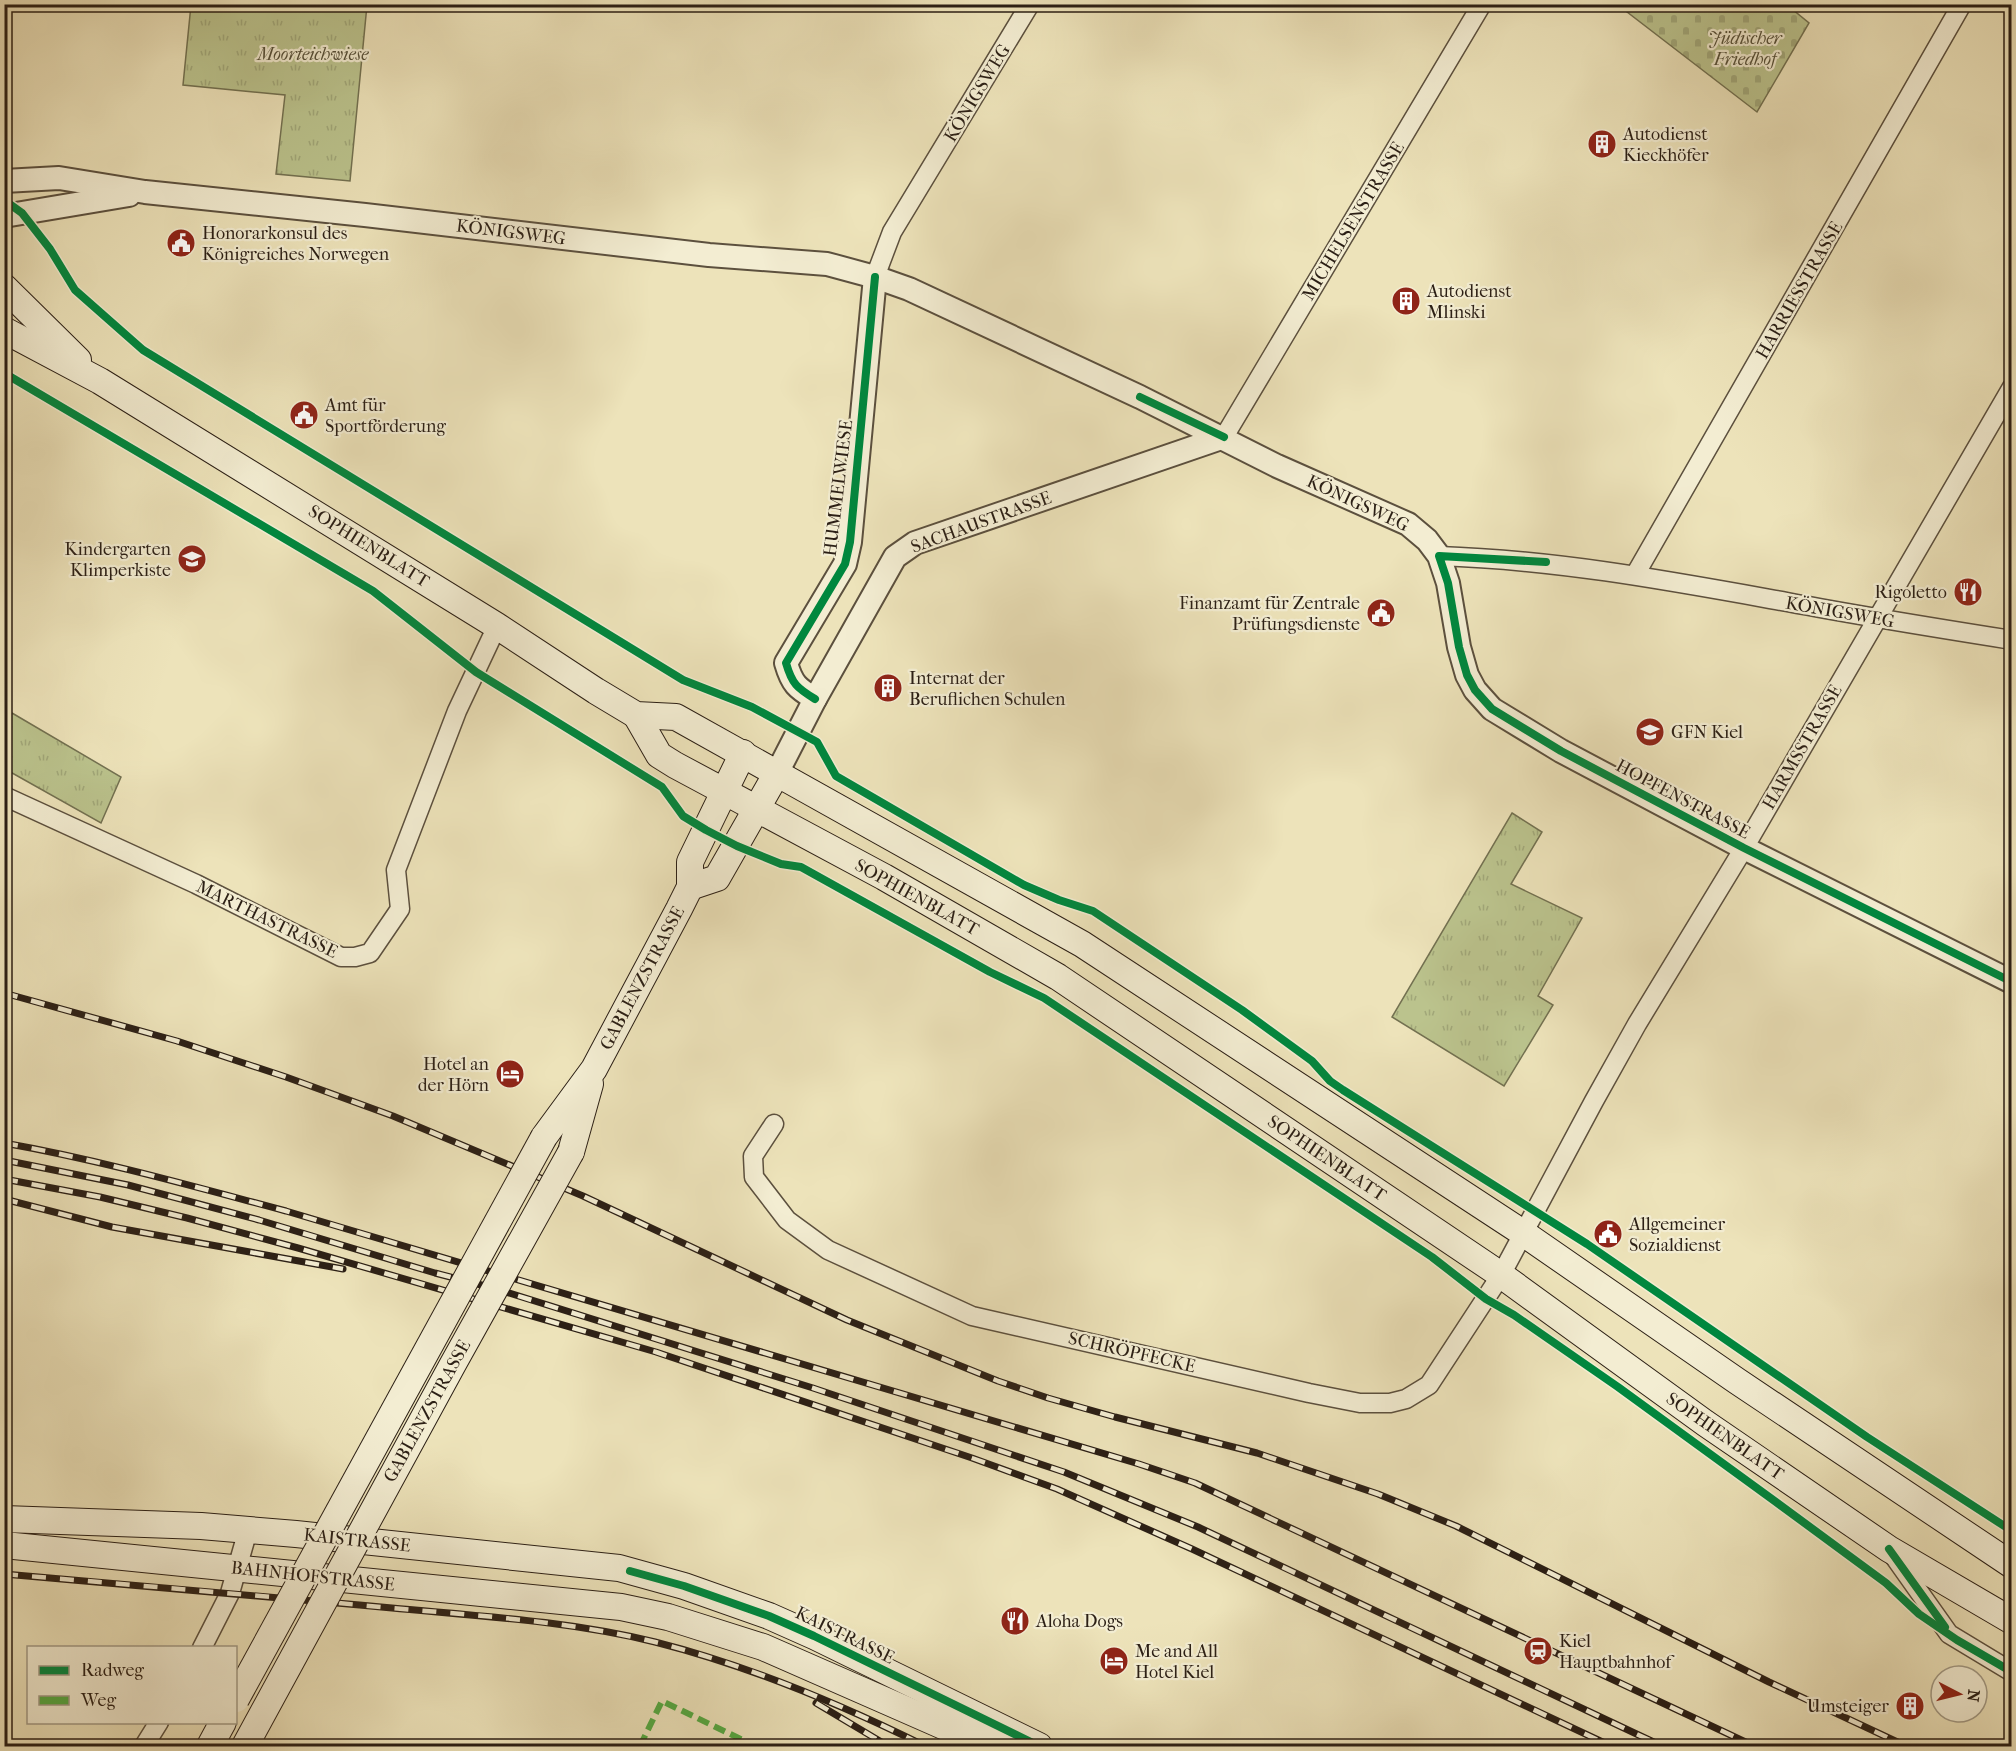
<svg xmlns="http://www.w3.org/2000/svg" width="2016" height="1751" font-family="'IM FELL French Canon',serif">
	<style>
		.grass { fill: url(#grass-tufts); stroke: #737151; stroke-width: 1.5 }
		.cemetery { fill: url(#cemetery-stones); stroke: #737151; stroke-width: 1.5 }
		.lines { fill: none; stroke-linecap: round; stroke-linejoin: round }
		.minor-casing { stroke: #5c503e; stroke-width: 21 }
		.tertiary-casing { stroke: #5c503e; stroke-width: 26 }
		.secondary-casing { stroke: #2b1f15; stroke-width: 28 }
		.minor { stroke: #f3edd2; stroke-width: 18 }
		.tertiary { stroke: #f3edd2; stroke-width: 22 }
		.secondary { stroke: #f3edd2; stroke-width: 26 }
		.rail-casing { stroke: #2b1f15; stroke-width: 7 }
		.rail { stroke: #f3edd2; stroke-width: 4.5; stroke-dasharray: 14; stroke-linecap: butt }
		.secondary-bridge-casing { stroke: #2b1f15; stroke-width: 28; stroke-linecap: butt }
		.secondary-bridge { stroke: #f3edd2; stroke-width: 26 }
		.quiet { stroke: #54aa42; stroke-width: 6; stroke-dasharray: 12 6; stroke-linecap: butt }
		.cycleway-casing { stroke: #f3edd2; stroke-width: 11 }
		.cycleway { stroke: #00873e; stroke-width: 8 }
		.labels { text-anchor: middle; stroke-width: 4.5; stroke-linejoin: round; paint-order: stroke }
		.park-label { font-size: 18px; font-style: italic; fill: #565039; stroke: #f3edd2 }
		.street-label { font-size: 18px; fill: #2b1f15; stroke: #f3edd2 }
		.poi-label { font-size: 18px; fill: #2b1f15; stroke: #f3edd2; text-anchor: start }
	</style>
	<defs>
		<pattern id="grass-tufts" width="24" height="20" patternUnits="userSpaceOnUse" patternTransform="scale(1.5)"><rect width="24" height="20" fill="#bbc38d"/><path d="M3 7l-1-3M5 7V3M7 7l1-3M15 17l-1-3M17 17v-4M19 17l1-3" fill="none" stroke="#a1a779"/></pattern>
		<pattern id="cemetery-stones" width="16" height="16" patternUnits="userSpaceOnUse" patternTransform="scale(1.5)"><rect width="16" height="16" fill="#bbc38d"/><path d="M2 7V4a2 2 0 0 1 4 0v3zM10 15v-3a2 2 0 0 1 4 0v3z" fill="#a1a779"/></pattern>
	</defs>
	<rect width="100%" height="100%" fill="#ede3ba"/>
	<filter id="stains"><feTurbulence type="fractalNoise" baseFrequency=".00333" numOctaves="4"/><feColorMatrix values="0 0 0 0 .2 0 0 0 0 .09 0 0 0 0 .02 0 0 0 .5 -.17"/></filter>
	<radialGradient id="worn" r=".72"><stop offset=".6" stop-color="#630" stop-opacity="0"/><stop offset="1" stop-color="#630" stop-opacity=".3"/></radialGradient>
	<!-- grass -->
	<g class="grass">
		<polygon points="191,5 367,5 350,181 276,174 285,95 183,85"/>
		<polygon points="12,713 121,777 101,823 5,769 5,731"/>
		<polygon points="1512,813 1542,832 1511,884 1582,918 1538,996 1553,1005 1504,1086 1392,1017"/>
	</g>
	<!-- cemetery -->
	<polygon class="cemetery" points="1618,5 1787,5 1809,23 1757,112"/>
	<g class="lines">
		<!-- minor casing -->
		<g class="minor-casing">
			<g id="minor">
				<polyline points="875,277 892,232 1030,4"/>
				<polyline points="1224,437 1482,4"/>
				<path d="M1439,556C1558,560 1670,581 1787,602C1861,616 1936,628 2012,640"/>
				<polyline points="1635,575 1962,4"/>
				<polyline points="4,796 196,884 341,957 355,957 370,953 400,909 396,870 457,711 497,626"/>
				<polyline points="774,1124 753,1156 754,1177 787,1220 828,1250 972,1316 1309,1393 1360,1403 1390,1403 1406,1399 1429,1385 1501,1275 1594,1101 1637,1024 1744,848 2012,387"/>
				<polyline points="1893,1555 1949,1634 2012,1672"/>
				<polyline points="202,1648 230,1593 248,1530"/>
				<polyline points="144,1746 159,1722"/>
			</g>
		</g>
		<!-- tertiary casing -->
		<g class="tertiary-casing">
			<g id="tertiary">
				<polyline points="4,181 59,178 145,192 365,215 709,255 827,264 875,277 909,289 1140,397 1277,466 1408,524 1427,540 1439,556 1448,583 1459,647 1467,675 1475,690 1492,709 1561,751 1744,848 2012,982"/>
				<polyline points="4,216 129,195"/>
				<path d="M815,699C797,688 792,684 786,663L845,564L850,542L875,277"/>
				<polyline points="777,773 815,699 895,557 915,543 1224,437"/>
			</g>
		</g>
		<!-- secondary casing -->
		<g class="secondary-casing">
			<g id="secondary">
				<polyline points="4,287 78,360"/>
				<polyline points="4,330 100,381 497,626 596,691 636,715 676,717 1082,944 1523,1233 1737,1381 2012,1565"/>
				<polyline points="636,715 659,755 675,765 884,877 1058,977 1501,1275 1705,1423 1889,1549 2012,1621"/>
				<polyline points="690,887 717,878 777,773"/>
				<polyline points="544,1137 594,1069 679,909 690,887 690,862 743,753"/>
				<polyline points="571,1152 590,1084"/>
				<polyline points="4,1519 201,1526 296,1534 619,1568 684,1586 769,1616 814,1636 1039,1746"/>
				<polyline points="4,1545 621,1607 668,1617 763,1647 950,1729 985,1746"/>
				<polyline points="210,1746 223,1722"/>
			</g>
		</g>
		<!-- minor -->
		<use href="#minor" class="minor"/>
		<!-- tertiary -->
		<use href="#tertiary" class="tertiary"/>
		<!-- secondary -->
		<use href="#secondary" class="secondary"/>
		<!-- rail casing -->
		<g class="rail-casing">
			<g id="rail">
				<polyline points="4,993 177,1041 286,1077 393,1116 583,1196 847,1320 998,1381 1048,1398 1115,1417 1257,1453 1378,1494 1456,1526 1769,1682 1906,1746"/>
				<path d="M4,1143C100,1160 192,1186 286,1211L1139,1464L1195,1483L1754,1746"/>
				<polyline points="4,1160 128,1185 259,1220 435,1273 493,1288 813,1388 1064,1472 1198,1527 1662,1746"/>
				<polyline points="4,1179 100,1197 187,1218 298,1248 656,1352 972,1458 1057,1489 1192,1549 1611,1746"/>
				<polyline points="4,1199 112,1227 343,1269"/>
				<path d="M4,1574C134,1585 263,1596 392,1608C480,1616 569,1621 655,1642C750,1666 838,1703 925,1746"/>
				<polyline points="816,1703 888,1746"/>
			</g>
		</g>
		<!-- rail -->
		<use href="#rail" class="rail"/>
		<!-- secondary-bridge casing -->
		<g class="secondary-bridge-casing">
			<g id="secondary-bridge">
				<polyline points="236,1699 544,1137"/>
				<polyline points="245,1746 453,1364 571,1152"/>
			</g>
		</g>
		<!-- secondary-bridge -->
		<use href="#secondary-bridge" class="secondary-bridge"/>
		<!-- quiet -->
		<polyline class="quiet" points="640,1746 662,1701 755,1746"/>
		<!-- cycleway casing -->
		<g class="cycleway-casing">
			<g id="cycleway">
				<polyline points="4,200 22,213 50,249 75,290 143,350 683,680 752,707 817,742 836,776 1024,885 1059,900 1093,911 1242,1010 1312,1061 1330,1081 1343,1090 1587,1244 1867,1437 2012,1531"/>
				<polyline points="4,373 373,591 476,672 662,787 683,816 706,830 737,846 781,864 801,867 990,972 1044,998 1432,1257 1486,1299 1514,1315 1618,1387 1776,1502 1886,1583 1919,1614 1957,1640 2012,1672"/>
				<polyline points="1140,397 1224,437"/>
				<polyline points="1546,562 1439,556 1448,583 1459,647 1467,675 1475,690 1492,709 1561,751 1744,848 2012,982"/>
				<path d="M815,699C797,688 792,684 786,663L845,564L850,542L875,277"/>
				<polyline points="1889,1549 1945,1627"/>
				<polyline points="630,1571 684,1586 769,1616 814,1636 1039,1746"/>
			</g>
		</g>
		<!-- cycleway -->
		<use href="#cycleway" class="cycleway"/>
	</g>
	<!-- icons -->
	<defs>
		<g id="building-disc" transform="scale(1.5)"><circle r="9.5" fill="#8f2418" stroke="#f3edd2"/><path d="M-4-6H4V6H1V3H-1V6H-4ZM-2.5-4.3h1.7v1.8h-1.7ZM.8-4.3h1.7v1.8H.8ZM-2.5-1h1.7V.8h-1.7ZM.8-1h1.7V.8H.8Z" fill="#fff"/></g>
		<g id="civic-disc" transform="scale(1.5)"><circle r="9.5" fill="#8f2418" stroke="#f3edd2"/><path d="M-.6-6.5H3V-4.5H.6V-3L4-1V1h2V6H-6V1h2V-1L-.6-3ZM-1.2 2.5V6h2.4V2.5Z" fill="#fff"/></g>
		<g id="school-disc" transform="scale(1.5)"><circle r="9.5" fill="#8f2418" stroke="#f3edd2"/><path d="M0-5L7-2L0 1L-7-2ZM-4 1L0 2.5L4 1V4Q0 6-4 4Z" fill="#fff"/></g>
		<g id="restaurant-disc" transform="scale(1.5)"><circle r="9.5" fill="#8f2418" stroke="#f3edd2"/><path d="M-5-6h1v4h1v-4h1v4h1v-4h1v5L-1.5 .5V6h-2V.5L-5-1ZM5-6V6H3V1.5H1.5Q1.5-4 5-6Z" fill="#fff"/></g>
		<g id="hotel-disc" transform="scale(1.5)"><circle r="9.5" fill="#8f2418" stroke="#f3edd2"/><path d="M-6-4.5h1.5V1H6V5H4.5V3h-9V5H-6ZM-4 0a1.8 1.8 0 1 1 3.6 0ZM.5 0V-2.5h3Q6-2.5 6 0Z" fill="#fff"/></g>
		<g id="station-disc" transform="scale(1.5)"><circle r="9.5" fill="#8f2418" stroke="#f3edd2"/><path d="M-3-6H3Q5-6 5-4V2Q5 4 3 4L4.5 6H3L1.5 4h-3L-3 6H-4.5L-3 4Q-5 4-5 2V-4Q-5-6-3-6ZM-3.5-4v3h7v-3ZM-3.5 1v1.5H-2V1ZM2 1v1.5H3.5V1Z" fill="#fff"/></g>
	</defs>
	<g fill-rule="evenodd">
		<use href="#building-disc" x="1602" y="144"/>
		<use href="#civic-disc" x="181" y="243"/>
		<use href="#building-disc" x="1406" y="301"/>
		<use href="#civic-disc" x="304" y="415"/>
		<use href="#school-disc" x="192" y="559"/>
		<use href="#restaurant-disc" x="1968" y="592"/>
		<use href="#civic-disc" x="1381" y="613"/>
		<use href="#building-disc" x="888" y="688"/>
		<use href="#school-disc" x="1650" y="732"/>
		<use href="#hotel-disc" x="510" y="1074"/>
		<use href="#civic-disc" x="1608" y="1234"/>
		<use href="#restaurant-disc" x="1015" y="1621"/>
		<use href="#station-disc" x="1538" y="1651"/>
		<use href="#hotel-disc" x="1114" y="1661"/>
		<use href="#building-disc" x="1910" y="1706"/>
	</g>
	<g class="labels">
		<!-- park labels -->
		<g class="park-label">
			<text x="1745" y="44">Jüdischer<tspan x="1745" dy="21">Friedhof</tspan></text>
			<text x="313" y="60">Moorteichwiese</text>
		</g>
		<!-- street labels -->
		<g class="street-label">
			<text transform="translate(977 93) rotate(-59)" y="6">KÖNIGSWEG</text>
			<text transform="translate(1353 221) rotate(-59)" y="6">MICHELSENSTRASSE</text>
			<text transform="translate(511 232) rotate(7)" y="6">KÖNIGSWEG</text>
			<text transform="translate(1799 290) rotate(-60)" y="6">HARRIESSTRASSE</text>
			<text transform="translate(838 488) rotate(-83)" y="6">HUMMELWIESE</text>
			<text transform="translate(1358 503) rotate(25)" y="6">KÖNIGSWEG</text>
			<text transform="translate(981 522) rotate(-20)" y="6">SACHAUSTRASSE</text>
			<text transform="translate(369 546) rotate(32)" y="6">SOPHIENBLATT</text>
			<text transform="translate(1840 612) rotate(10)" y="6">KÖNIGSWEG</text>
			<text transform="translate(1802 747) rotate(-60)" y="6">HARMSSTRASSE</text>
			<text transform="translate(1683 799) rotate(28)" y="6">HOPFENSTRASSE</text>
			<text transform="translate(917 897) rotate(29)" y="6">SOPHIENBLATT</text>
			<text transform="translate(267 919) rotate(26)" y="6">MARTHASTRASSE</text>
			<text transform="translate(642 978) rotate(-62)" y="6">GABLENZSTRASSE</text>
			<text transform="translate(1327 1158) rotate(34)" y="6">SOPHIENBLATT</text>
			<text transform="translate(1132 1352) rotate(13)" y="6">SCHRÖPFECKE</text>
			<text transform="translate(427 1411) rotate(-61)" y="6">GABLENZSTRASSE</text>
			<text transform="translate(1725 1436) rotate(35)" y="6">SOPHIENBLATT</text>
			<text transform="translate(357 1540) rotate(6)" y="6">KAISTRASSE</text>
			<text transform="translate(313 1576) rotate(6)" y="6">BAHNHOFSTRASSE</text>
			<text transform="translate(845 1635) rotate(26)" y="6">KAISTRASSE</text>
		</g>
		<!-- poi labels -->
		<g class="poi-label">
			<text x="1623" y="140">Autodienst<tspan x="1623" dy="21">Kieckhöfer</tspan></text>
			<text x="202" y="239">Honorarkonsul des<tspan x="202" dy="21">Königreiches Norwegen</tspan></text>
			<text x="1427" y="297">Autodienst<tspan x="1427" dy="21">Mlinski</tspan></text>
			<text x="325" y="411">Amt für<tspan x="325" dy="21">Sportförderung</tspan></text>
			<text x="171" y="555" text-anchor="end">Kindergarten<tspan x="171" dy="21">Klimperkiste</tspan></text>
			<text x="1947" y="598" text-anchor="end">Rigoletto</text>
			<text x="1360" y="609" text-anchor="end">Finanzamt für Zentrale<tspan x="1360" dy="21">Prüfungsdienste</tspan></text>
			<text x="909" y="684">Internat der<tspan x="909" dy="21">Beruflichen Schulen</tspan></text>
			<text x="1671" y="738">GFN Kiel</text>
			<text x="489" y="1070" text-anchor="end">Hotel an<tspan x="489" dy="21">der Hörn</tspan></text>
			<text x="1629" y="1230">Allgemeiner<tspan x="1629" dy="21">Sozialdienst</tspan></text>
			<text x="1036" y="1627">Aloha Dogs</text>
			<text x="1559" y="1647">Kiel<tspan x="1559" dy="21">Hauptbahnhof</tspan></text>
			<text x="1135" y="1657">Me and All<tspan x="1135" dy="21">Hotel Kiel</tspan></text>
			<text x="1889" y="1712" text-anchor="end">Umsteiger</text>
		</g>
	</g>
	<!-- margin -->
	<rect width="2016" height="1751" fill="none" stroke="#ede3ba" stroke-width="24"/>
	<rect x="6" y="6" width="2004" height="1739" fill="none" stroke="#2b1f15" stroke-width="3"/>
	<rect x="12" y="12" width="1992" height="1727" fill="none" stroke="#2b1f15" stroke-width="1.5"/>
	<!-- legend -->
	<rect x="27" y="1646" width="210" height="78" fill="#f3edd2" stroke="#a39b86" stroke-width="1.5"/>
	<rect x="39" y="1666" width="30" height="9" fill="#00873e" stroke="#a39b86" stroke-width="1.5"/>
	<text x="81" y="1676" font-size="18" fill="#2b1f15">Radweg</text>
	<rect x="39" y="1696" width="30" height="9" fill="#54aa42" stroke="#a39b86" stroke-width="1.5"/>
	<text x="81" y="1706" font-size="18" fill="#2b1f15">Weg</text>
	<!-- north arrow -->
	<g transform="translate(1959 1694) rotate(97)"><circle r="28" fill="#f3edd2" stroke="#a39b86" stroke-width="1.5"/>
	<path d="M0-4.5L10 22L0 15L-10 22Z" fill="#8f2418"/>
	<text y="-9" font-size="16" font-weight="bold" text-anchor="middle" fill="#2b1f15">N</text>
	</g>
	<rect width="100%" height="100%" filter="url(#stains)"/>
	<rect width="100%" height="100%" fill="url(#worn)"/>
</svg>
